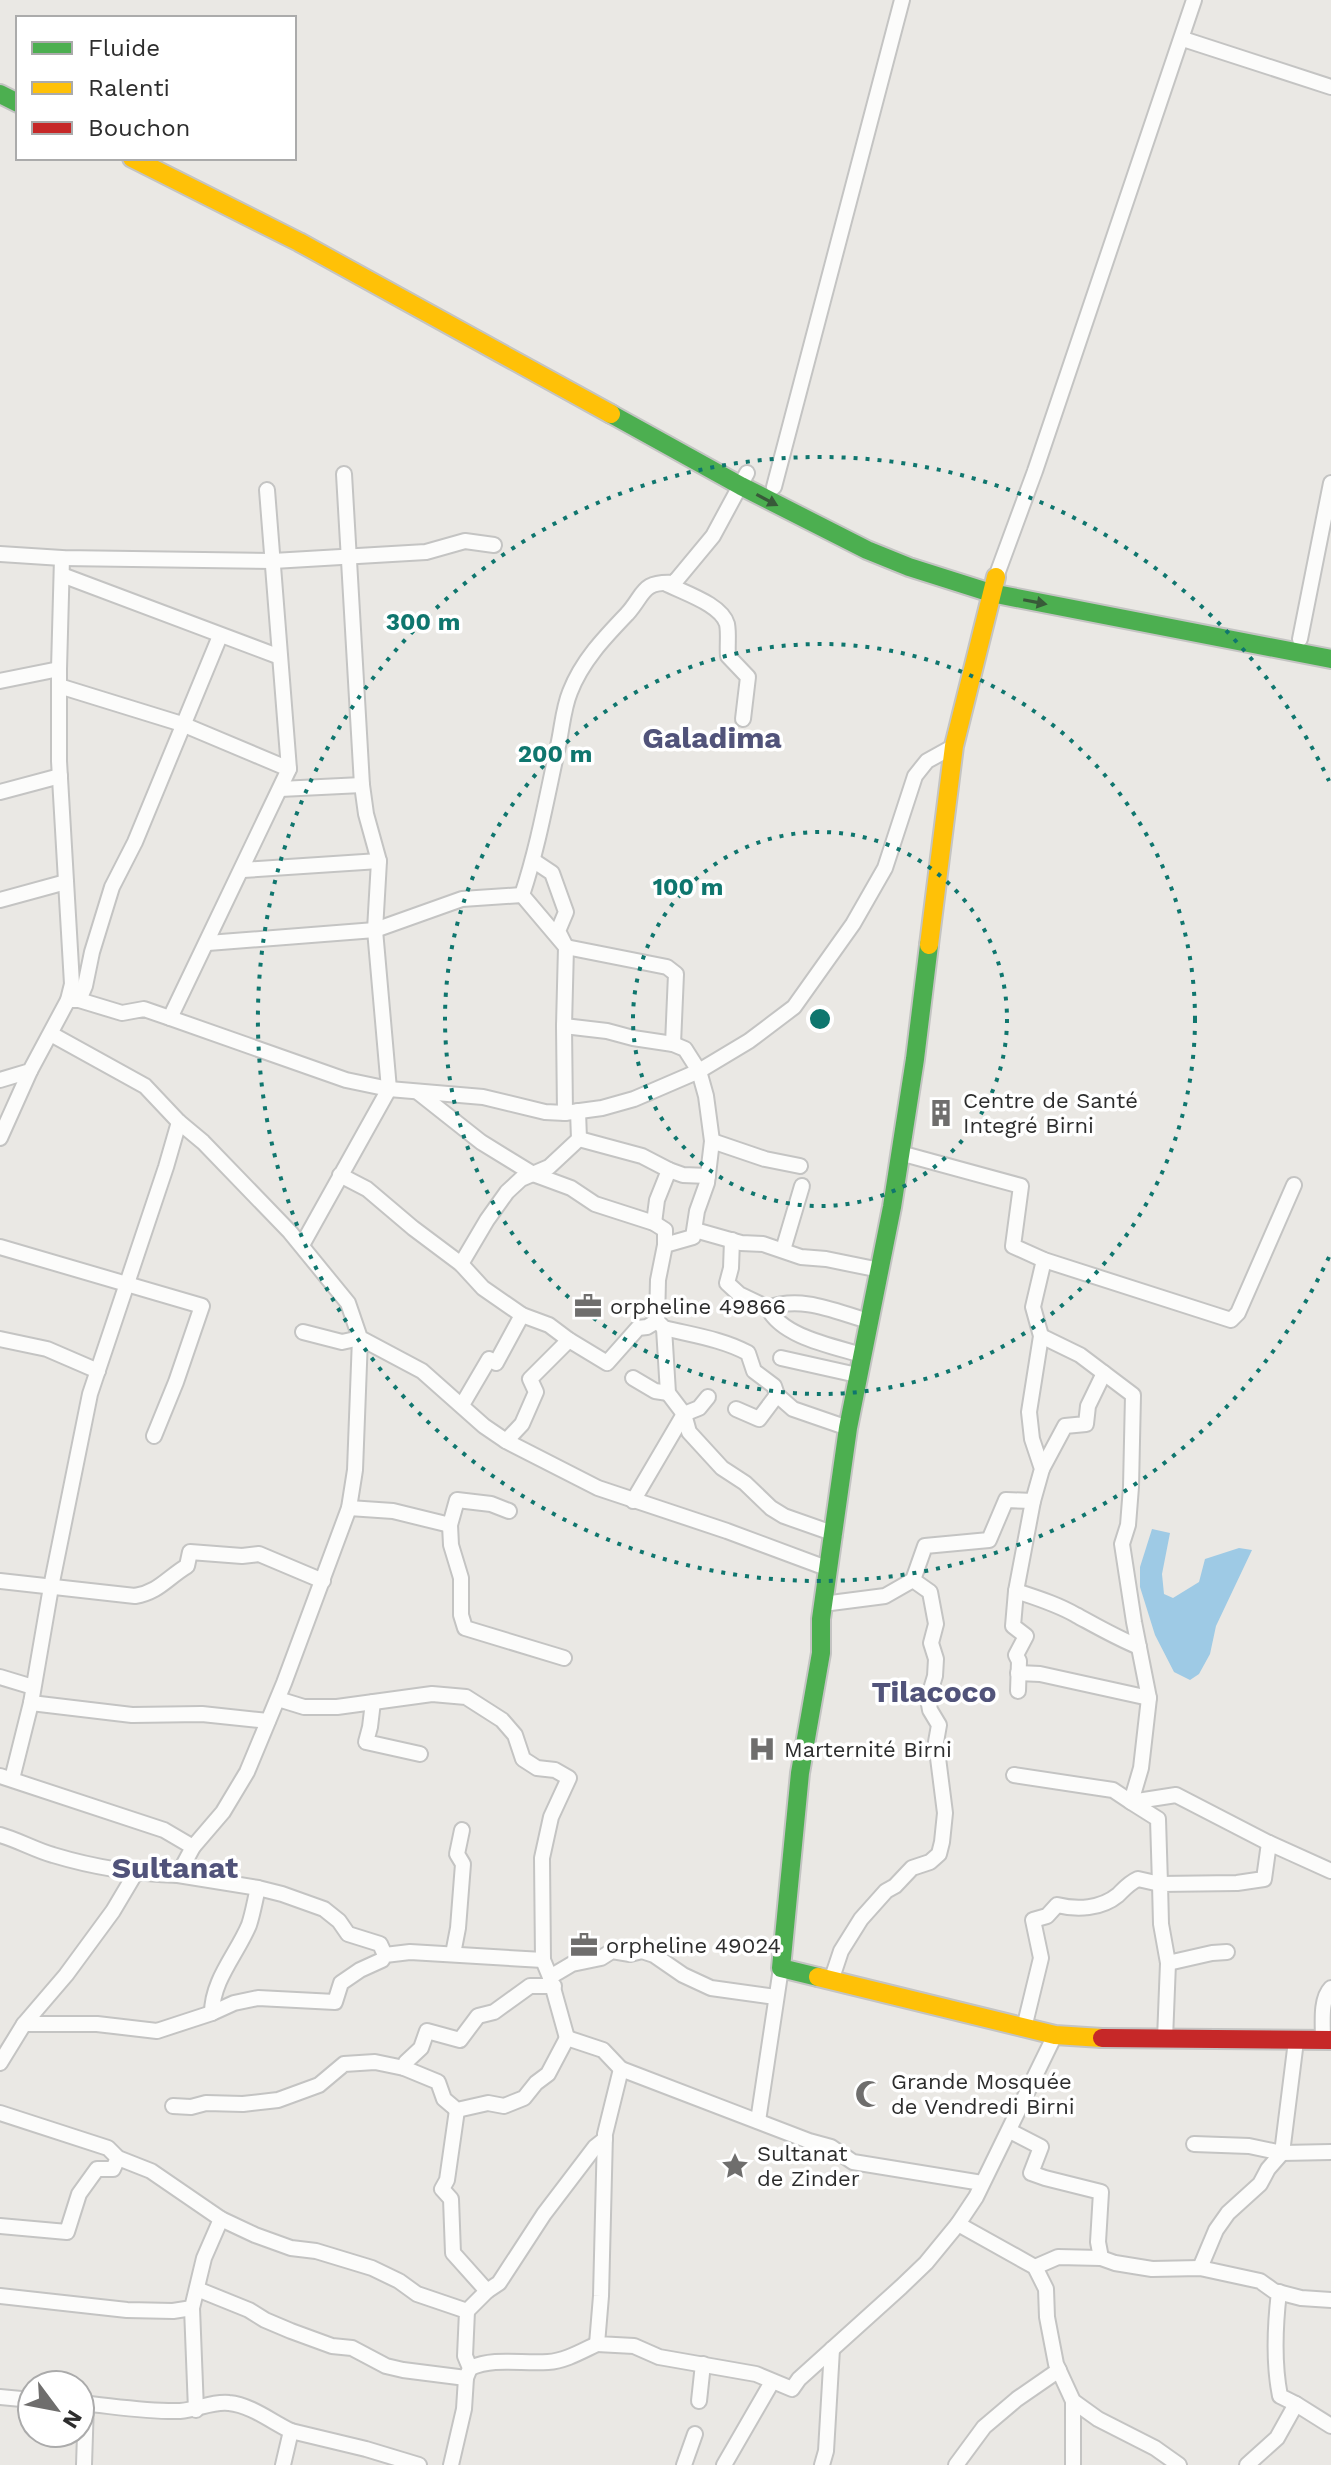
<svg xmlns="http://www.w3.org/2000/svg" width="1331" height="2465" font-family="'Work Sans',sans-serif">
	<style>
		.water { fill: #9ecae5 }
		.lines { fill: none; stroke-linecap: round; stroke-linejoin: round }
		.street-casing { stroke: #c4c4c3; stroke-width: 18 }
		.fast-casing { stroke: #c4c4c3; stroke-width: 22 }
		.slow-casing { stroke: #c4c4c3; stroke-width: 22 }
		.jam-casing { stroke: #c4c4c3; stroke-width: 22 }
		.street { stroke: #fcfcfb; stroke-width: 14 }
		.fast { stroke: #4caf50; stroke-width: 18 }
		.slow { stroke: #ffc107; stroke-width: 18 }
		.jam { stroke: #c62828; stroke-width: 18 }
		.oneway { fill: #385a39 }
		.ring { fill: none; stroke: #0f766e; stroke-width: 4; stroke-dasharray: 4 8 }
		.labels { text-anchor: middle; stroke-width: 7; stroke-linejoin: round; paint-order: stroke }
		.poi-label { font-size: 22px; fill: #2d2d2d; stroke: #fff; text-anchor: start }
		.district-label { font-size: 30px; font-weight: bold; fill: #51537a; stroke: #fff }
		.centre { fill: #0f766e; stroke: #fff; stroke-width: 4 }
		.ring-label { font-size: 24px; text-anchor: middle; font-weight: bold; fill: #0f766e; stroke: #fff; stroke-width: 7; stroke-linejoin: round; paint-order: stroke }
	</style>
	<rect width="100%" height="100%" fill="#eae8e4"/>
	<!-- water -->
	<polygon class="water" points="1152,1529 1170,1533 1162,1574 1164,1594 1173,1598 1199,1582 1205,1559 1239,1548 1252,1550 1216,1626 1210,1654 1199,1674 1190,1680 1174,1672 1155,1635 1140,1587 1140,1567"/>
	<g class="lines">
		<!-- street casing -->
		<g class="street-casing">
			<g id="street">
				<polyline points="1183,39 1331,87"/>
				<polyline points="774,487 902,0"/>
				<polyline points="267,490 289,769"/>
				<polyline points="0,554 62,558 273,561 426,552 465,541 494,545"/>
				<polyline points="62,575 280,657"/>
				<polyline points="996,577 1035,471 1194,0"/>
				<path d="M665,583C684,593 721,604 727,624C729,634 727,646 728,656L748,677L743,719"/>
				<polyline points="1300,639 1331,483"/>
				<polyline points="0,681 59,669"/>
				<polyline points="59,686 182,724 289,769 170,1018 144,1009 122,1013 79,1000 68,1000"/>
				<polyline points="280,789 362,785"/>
				<polyline points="0,792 60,776"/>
				<polyline points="534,861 552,873 566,912 558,931 566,947 564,1026 565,1113"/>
				<polyline points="243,870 379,861"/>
				<path d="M522,895C538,847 547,796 558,746C562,729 563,709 570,692C582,661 604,638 627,614C645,594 641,581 674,583L713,536L747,473"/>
				<polyline points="0,900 66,882"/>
				<polyline points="208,943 375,930 462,899 522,895 566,947 667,967 676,974 673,1044"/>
				<polyline points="79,1000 85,986 92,952 112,887 135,842 220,636"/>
				<polyline points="170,1018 346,1080 389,1089 483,1097 545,1112 565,1113 602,1108 634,1099 699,1071 749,1041 794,1007 853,924 885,868 915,776 927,761 954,746"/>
				<path d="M564,1026L607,1031L633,1038L673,1044L685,1049L699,1071L706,1096L712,1141L707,1183L697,1211L693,1237L665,1245L658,1280L657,1321L664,1328C692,1335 722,1339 748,1353L754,1371L774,1386L777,1395L793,1409L848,1428"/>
				<polyline points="51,1034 145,1086 179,1122 203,1142 290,1232 348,1303 360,1338 422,1371 484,1426 506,1441 598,1488 727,1531 829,1569"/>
				<polyline points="0,1080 30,1071 68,1000 72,984 59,761 59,669 62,558"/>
				<polyline points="419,1093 481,1142 533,1174 571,1188 595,1204 654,1223 665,1230 665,1245"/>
				<polyline points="0,1138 30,1071"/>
				<polyline points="579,1139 642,1156 669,1170 657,1200 654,1223"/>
				<polyline points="712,1141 765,1159 800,1166"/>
				<polyline points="900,1153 1021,1186 1013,1246 1044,1260 1231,1320 1238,1313 1294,1185"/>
				<polyline points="669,1170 683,1175 708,1176"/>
				<polyline points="340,1175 367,1189 413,1228 461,1264 483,1288 522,1315 549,1325 569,1340 607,1363 638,1328 647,1327 657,1321"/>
				<polyline points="695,1230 741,1243 763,1244 801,1257 826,1259 880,1270"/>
				<path d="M732,1240L731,1268L727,1283L739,1294L768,1308C782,1337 833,1346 862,1355"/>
				<polyline points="302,1245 389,1089 375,930 379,861 366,814 362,785 344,474"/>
				<polyline points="0,1247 202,1306 176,1382 154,1436"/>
				<polyline points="783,1250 802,1186"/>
				<polyline points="461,1264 487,1220 507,1192 521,1179 549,1167 579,1139 578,1111"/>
				<path d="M768,1308C802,1295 836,1312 869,1321"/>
				<polyline points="664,1328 668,1393 684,1414 689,1432 722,1468 745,1483 771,1508 784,1516 835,1534"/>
				<polyline points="0,1339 47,1349 98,1371"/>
				<polyline points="781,1358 857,1375"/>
				<polyline points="633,1378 655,1391 668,1393"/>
				<polyline points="462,1405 489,1359 496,1363 522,1315"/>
				<polyline points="736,1409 759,1419 777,1395"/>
				<polyline points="506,1441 522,1424 536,1392 530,1379 569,1340"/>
				<polyline points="1042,1469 1065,1426 1086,1424 1088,1406 1104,1373"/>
				<polyline points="633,1501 684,1414 699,1408 708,1397"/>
				<polyline points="349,1508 393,1511 450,1525"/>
				<polyline points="509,1511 491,1504 457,1500 450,1525 451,1545 461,1578 461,1615 465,1628 564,1658"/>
				<path d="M0,1581L135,1596C159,1592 167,1578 187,1566L190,1552L242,1556L259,1554L323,1581"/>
				<path d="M1016,1591C1037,1598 1057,1604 1076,1615C1098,1627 1115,1637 1139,1647"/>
				<polyline points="823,1604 885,1596 913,1580 925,1546 989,1540 1006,1500 1033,1501"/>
				<polyline points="1018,1673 1040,1674 1149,1698"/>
				<polyline points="0,1677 33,1687"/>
				<polyline points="1018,1691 1019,1661 1016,1655 1026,1636 1013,1626 1016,1591 1033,1501 1042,1469 1032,1439 1029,1412 1041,1336 1033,1307 1044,1260"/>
				<polyline points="373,1702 370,1727 366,1742 420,1754"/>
				<polyline points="31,1703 132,1715 202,1714 268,1721"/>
				<polyline points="1014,1775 1113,1790 1131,1802 1176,1795 1269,1843"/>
				<polyline points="0,1776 164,1830 193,1847"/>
				<polyline points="12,1779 31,1703 51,1587 90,1394 166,1167 179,1122"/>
				<path d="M0,1835C18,1840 35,1850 53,1855C96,1868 133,1874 178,1875L193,1847L223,1812L247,1772L284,1683L349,1508L355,1470L360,1338L342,1342L303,1332"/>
				<polyline points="178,1875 258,1888 282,1894 324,1909 339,1921 348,1934 380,1944 385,1955"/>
				<polyline points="453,1954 458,1928 463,1864 457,1854 462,1830"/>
				<polyline points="543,1960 550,1977 572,1964 601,1958 612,1951 630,1954 642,1951 654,1955 683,1975 711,1988 776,1997"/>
				<polyline points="1168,1963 1212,1953 1227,1952"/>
				<polyline points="550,1977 567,2038"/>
				<polyline points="831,1981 841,1951 861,1919 886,1891 895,1886 912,1868 930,1862 939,1854 942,1842 945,1813 936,1742 939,1725 930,1710 928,1699 935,1676 936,1659 931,1643 936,1624 930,1592 913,1580"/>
				<path d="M212,2013C212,1980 237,1954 249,1925C253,1913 255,1900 258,1888"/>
				<polyline points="24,2024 97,2024 157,2031 212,2013 234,2003 258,1998 335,2002 341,1983 360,1970 382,1960 385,1955 410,1952 543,1960 542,1858 551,1817 569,1778 555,1770 537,1768 523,1759 515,1735 502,1720 466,1697 432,1694 337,1707 304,1707 278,1699"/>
				<path d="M1024,2028L1041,1958L1033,1920L1047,1916L1057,1905C1077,1910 1101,1909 1118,1895C1125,1888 1129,1883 1138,1879L1160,1884L1158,1819L1131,1802L1141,1768L1149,1698L1134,1622L1122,1544L1128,1525L1131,1487L1133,1395L1080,1355L1041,1336"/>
				<polyline points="1165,2039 1168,1963 1161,1924 1160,1884 1237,1883 1264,1879 1269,1843 1331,1871"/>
				<path d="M1323,2040C1323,2024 1320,1999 1331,1988"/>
				<polyline points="0,2063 24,2024 66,1975 113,1911 135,1874"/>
				<polyline points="404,2068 406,2062 421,2048 427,2031 460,2040 478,2016 494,2012 530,1986 554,1986"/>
				<polyline points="173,2106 191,2107 206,2103 243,2104 278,2100 319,2085 344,2064 375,2062 404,2068 438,2082 444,2099 457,2110 488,2103 504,2106 524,2098 536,2083 548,2074 567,2038 603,2050 621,2069"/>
				<polyline points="457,2110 447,2180 442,2189 451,2199 453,2253 487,2291"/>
				<polyline points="0,2113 108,2148 118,2158 151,2171 221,2219 255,2235 291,2248 316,2251 372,2268 399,2281 417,2294 467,2311 465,2356 470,2368 466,2378 464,2409 451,2465"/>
				<polyline points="758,2121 781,1968"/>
				<polyline points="1010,2131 1041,2147 1031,2173 1045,2178 1101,2192 1098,2242 1101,2258"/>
				<polyline points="1194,2144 1249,2146 1282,2153 1331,2152"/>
				<polyline points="982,2183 853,2162 831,2147 809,2141 621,2069 605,2134 601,2296 597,2344 634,2346 659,2357 756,2374 792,2389 799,2379 901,2287 926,2263 958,2224 976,2197 1055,2035"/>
				<polyline points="958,2224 1035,2267 1046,2289 1047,2317 1056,2364 1073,2401 1098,2419 1155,2448 1179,2465"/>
				<polyline points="0,2226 67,2232 79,2194 97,2169 113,2169 118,2158"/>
				<polyline points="1035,2267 1058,2257 1101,2258 1115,2263 1152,2269 1200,2268 1260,2281 1274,2291 1301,2298 1331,2300"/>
				<polyline points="1200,2268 1216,2230 1228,2213 1260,2184 1268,2169 1282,2153 1296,2041"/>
				<polyline points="197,2289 249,2310 265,2320 291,2331 332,2346 352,2348 386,2366 403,2370 466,2378"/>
				<path d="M1279,2292C1275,2326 1273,2361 1280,2396L1296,2404"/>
				<polyline points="0,2296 127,2310 173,2311 192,2308 204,2258 221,2219"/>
				<polyline points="192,2308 196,2410"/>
				<polyline points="467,2311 487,2291 499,2283 544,2214 595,2147 605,2139"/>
				<path d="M470,2368C495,2357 521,2364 548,2362C565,2361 582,2351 597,2344"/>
				<polyline points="0,2397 32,2400"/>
				<polyline points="699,2401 703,2364"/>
				<polyline points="1073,2401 1073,2465"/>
				<path d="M80,2403C113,2406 147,2412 180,2411C197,2410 212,2401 229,2403C251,2405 272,2422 291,2431"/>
				<polyline points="84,2465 86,2404"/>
				<polyline points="283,2465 291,2431 366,2449 419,2465"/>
				<polyline points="684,2465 695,2434"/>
				<polyline points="724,2465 772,2382"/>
				<polyline points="822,2465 826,2451 832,2349"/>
				<polyline points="956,2465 984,2427 1017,2399 1059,2370"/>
				<polyline points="1247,2465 1277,2438 1296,2404 1331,2426"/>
			</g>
		</g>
		<!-- fast casing -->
		<g class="fast-casing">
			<g id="fast">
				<polyline points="0,94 18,103"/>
				<polyline points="611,414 741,486 867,550 909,567 991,593 1331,659"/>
				<polyline points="818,1977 781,1968 800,1773 821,1653 821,1619 848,1428 892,1207 915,1059 929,945"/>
			</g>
		</g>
		<!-- slow casing -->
		<g class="slow-casing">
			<g id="slow">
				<polyline points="132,158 299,242 611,414"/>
				<polyline points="929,945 954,746 996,577"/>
				<polyline points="818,1977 1055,2035 1102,2038"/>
			</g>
		</g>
		<!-- jam casing -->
		<g class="jam-casing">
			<polyline id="jam" points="1102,2038 1331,2040"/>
		</g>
		<!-- street -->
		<use href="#street" class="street"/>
		<!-- fast -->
		<use href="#fast" class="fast"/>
		<!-- slow -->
		<use href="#slow" class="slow"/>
		<!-- jam -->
		<use href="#jam" class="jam"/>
	</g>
	<!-- one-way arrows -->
	<defs><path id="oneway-solid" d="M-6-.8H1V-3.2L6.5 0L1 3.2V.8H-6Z" transform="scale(2)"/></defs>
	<g class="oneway">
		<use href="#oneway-solid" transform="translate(767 500) rotate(28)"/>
		<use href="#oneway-solid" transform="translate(1035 602) rotate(11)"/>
	</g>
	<!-- distance rings -->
	<g class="ring">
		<circle cx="820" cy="1019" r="187"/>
		<circle cx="820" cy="1019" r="375"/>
		<path d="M1329 1257A562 562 0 1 1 1329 781"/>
	</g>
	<!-- icons -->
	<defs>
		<g id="building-bare" transform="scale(2.16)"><path d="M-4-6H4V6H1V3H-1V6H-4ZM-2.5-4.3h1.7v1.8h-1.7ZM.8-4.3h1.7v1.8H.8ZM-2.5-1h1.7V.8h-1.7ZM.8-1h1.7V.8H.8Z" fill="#6f6e6d" stroke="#fff" stroke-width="2.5" paint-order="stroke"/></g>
		<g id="office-bare" transform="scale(2.16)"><path d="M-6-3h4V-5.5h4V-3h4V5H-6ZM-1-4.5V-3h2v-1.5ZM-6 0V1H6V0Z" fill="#6f6e6d" stroke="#fff" stroke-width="2.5" paint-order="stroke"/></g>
		<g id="hospital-bare" transform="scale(2.16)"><path d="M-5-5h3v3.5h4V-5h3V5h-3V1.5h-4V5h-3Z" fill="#6f6e6d" stroke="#fff" stroke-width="2.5" paint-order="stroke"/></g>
		<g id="mosque-bare" transform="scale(2.16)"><path d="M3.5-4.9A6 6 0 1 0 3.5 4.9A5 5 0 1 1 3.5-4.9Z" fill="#6f6e6d" stroke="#fff" stroke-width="2.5" paint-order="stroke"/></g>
		<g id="sight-bare" transform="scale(2.16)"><path d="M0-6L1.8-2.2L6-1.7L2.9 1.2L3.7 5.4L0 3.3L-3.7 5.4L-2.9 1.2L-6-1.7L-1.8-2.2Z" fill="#6f6e6d" stroke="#fff" stroke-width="2.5" paint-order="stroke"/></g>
	</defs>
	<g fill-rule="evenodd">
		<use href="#building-bare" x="941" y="1113"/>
		<use href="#office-bare" x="588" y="1306"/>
		<use href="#hospital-bare" x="762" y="1749"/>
		<use href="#office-bare" x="584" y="1945"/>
		<use href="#mosque-bare" x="869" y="2094"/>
		<use href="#sight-bare" x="735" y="2166"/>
	</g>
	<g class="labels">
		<!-- poi labels -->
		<g class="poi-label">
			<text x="963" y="1108">Centre de Santé<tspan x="963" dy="25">Integré Birni</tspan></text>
			<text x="610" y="1314">orpheline 49866</text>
			<text x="784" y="1757">Marternité Birni</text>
			<text x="606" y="1953">orpheline 49024</text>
			<text x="891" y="2089">Grande Mosquée<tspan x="891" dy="25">de Vendredi Birni</tspan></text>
			<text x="757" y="2161">Sultanat<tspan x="757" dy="25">de Zinder</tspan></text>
		</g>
		<!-- district labels -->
		<g class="district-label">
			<text x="712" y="748">Galadima</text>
			<text x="934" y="1702">Tilacoco</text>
			<text x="175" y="1878">Sultanat</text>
		</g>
	</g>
	<circle cx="820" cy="1019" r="12" class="centre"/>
	<g class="ring-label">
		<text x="423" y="630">300 m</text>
		<text x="555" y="762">200 m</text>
		<text x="688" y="895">100 m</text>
	</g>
	<!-- legend -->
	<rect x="16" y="16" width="280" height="144" fill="#ffffff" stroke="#ababab" stroke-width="2"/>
	<rect x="32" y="42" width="40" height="12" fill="#4caf50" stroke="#ababab" stroke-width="2"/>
	<text x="88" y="56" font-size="24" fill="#2d2d2d">Fluide</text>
	<rect x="32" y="82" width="40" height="12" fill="#ffc107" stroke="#ababab" stroke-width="2"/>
	<text x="88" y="96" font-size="24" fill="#2d2d2d">Ralenti</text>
	<rect x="32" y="122" width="40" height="12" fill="#c62828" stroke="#ababab" stroke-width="2"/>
	<text x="88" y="136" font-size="24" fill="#2d2d2d">Bouchon</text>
	<!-- north arrow -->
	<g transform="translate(56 2409) rotate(122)"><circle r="38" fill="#ffffff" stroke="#ababab" stroke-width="2"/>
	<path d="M0-6L14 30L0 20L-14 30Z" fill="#6f6e6d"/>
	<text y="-12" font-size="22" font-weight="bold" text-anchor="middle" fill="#2d2d2d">N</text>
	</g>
</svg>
